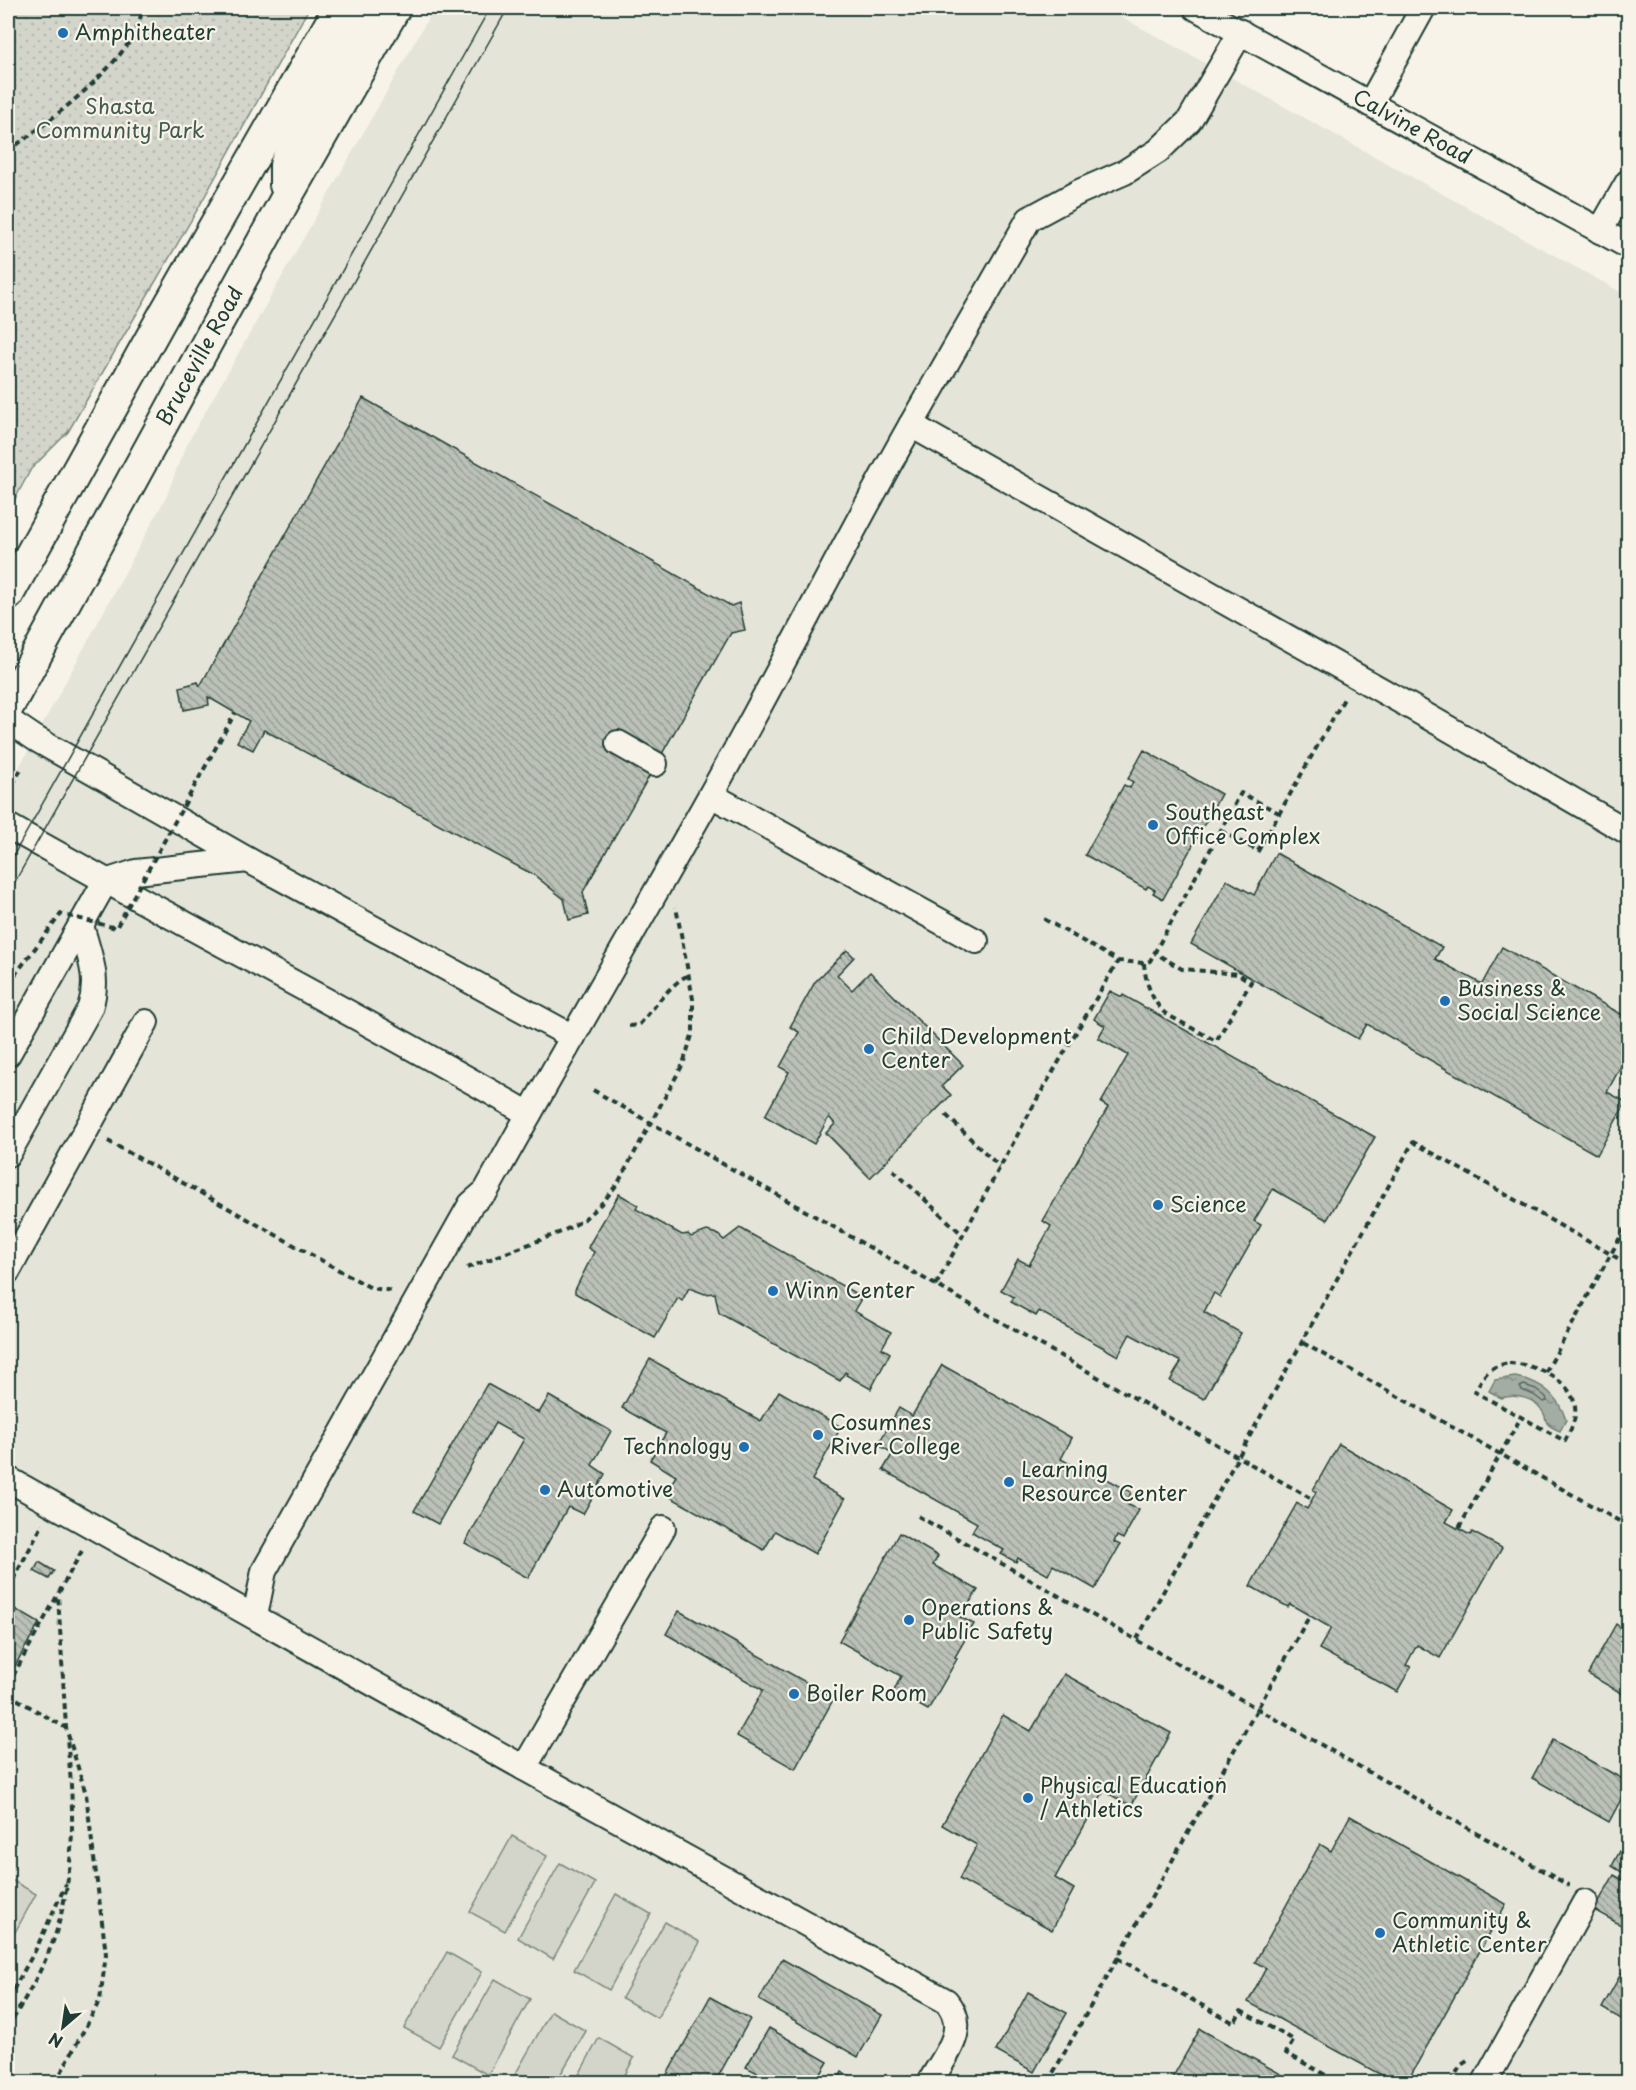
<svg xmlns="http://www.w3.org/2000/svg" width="1636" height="2090" font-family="'Playpen Sans',sans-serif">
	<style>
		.built { fill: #e5e4d9 }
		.green { fill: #d3d5ca; stroke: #79897f; stroke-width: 1.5 }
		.park { fill: url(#park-dots); stroke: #79897f; stroke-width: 1.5 }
		.water { fill: url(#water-ripples); stroke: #6f8077; stroke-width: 1.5 }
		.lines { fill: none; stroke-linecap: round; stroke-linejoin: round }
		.shore { stroke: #546a60; stroke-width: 1.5 }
		.building { fill: url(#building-back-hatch); stroke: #1f3d34; stroke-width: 1.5 }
		.minor-casing { stroke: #1f3d34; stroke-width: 28 }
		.major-casing { stroke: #1f3d34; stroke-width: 34 }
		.path { stroke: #1f3d34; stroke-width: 4; stroke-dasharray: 6 4.5; stroke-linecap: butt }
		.minor { stroke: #f7f3e8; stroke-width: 24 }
		.major { stroke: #f7f3e8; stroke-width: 30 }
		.tram { stroke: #1f3d34; stroke-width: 1.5 }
		.path-bridge { stroke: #1f3d34; stroke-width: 4; stroke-dasharray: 6 4.5; stroke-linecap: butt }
		.poi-dot { fill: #1f6fb2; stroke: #f7f3e8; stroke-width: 2 }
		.labels { text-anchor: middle; stroke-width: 4.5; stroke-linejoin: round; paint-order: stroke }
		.poi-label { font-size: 21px; fill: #1f3d34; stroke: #f7f3e8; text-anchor: start }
		.park-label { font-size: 21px; fill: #435b52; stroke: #f7f3e8 }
		.street-label { font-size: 21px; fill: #1f3d34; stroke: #f7f3e8 }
	</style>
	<defs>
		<pattern id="park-dots" width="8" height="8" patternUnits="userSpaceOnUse" patternTransform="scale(1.5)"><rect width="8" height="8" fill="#d3d5ca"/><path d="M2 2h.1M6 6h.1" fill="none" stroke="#b5b8ae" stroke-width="1.8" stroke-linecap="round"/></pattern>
		<pattern id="water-ripples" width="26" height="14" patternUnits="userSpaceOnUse" patternTransform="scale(1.5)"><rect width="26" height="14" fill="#a4ada3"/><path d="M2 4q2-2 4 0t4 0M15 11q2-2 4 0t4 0" fill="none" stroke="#858e86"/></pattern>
		<pattern id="building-back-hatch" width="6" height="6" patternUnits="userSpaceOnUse" patternTransform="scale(1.5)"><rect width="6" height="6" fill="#bbc1b6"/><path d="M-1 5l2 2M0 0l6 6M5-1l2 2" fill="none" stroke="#979e95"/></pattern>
	</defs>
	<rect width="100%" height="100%" fill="#f7f3e8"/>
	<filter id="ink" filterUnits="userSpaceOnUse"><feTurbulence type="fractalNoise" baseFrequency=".0167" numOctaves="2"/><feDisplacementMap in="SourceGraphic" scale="12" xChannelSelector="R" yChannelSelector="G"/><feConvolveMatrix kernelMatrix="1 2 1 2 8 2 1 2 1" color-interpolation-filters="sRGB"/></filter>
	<g filter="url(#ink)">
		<!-- built -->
		<polygon class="built" points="434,8 1105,8 1628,296 1628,2082 8,2082 8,788 167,495 180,460 191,437"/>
		<!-- green -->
		<g class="green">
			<polygon points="512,1836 547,1856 505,1931 470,1912"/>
			<polygon points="560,1863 595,1883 553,1959 518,1938"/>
			<polygon points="8,1878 36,1894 8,1945"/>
			<polygon points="616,1894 651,1914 609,1990 574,1970"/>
			<polygon points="665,1922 700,1942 657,2018 622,1998"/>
			<polygon points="447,1952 482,1972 439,2047 404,2028"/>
			<polygon points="495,1979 530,1999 488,2075 452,2055"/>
			<polygon points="551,2011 586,2031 556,2082 511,2082"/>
			<polygon points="599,2038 634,2058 621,2082 575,2082"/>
		</g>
		<!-- park -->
		<polygon class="park" points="8,8 309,8 200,205 68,432 31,469 8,512"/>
		<!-- water -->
		<path class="water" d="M1515,1377C1541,1381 1558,1395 1566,1420L1560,1431C1556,1429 1550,1427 1547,1423C1545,1420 1546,1417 1544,1414C1536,1397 1516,1394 1501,1398L1489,1391L1495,1380Z"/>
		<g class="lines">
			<!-- shore -->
			<polygon class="shore" points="1524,1385 1536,1389 1546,1397 1547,1401 1543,1402 1534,1395 1522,1390 1520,1387"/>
		</g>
		<!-- building -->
		<g class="building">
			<polygon points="363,398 731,606 739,603 745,630 731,633 583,892 588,915 569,920 564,899 534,875 264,730 253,750 237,742 249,721 208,697 209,705 184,710 180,687 198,682 200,686"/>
			<polygon points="1144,750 1221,794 1163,899 1153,893 1155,890 1148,886 1146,889 1085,855 1124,785 1130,788 1133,782 1128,779"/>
			<polygon points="1276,853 1442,947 1435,959 1482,984 1502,947 1628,1018 1628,1053 1607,1092 1626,1102 1597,1155 1367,1024 1358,1039 1191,944 1227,880 1254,895"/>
			<polygon points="847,950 854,957 837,975 852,990 870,972 963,1065 942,1086 951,1095 870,1178 826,1133 835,1124 829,1117 814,1144 765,1116 789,1072 780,1067 799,1032 790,1027 815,982"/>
			<polygon points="1110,991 1122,997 1123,995 1375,1137 1327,1220 1273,1189 1254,1221 1261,1225 1220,1297 1214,1293 1204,1312 1241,1333 1204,1399 1170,1381 1181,1362 1130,1334 1118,1356 1039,1311 1036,1316 1011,1302 1014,1297 1001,1290 1018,1259 1029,1265 1051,1226 1043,1221 1108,1107 1101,1103 1128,1055 1098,1038 1105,1026 1094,1019"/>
			<polygon points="619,1194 638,1205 636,1209 682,1235 688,1234 691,1237 707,1231 717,1234 724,1240 740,1228 862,1297 854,1311 891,1332 882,1348 890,1353 871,1389 846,1375 847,1373 845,1372 840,1381 719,1313 715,1293 705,1294 689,1288 682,1301 678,1298 655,1338 575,1293 575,1290 594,1252 588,1248 589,1245"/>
			<polygon points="650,1359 761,1421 779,1391 841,1427 812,1480 845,1499 815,1554 775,1531 764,1550 665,1494 676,1476 650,1460 666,1433 622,1408"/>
			<polygon points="942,1365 1072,1438 1061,1459 1084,1472 1087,1468 1131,1492 1127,1504 1139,1510 1123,1539 1117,1536 1114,1542 1120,1545 1095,1589 1053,1565 1048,1575 1018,1558 1016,1562 1001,1554 1004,1550 972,1532 977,1523 883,1470 893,1453 882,1447 880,1441 899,1408 912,1416"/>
			<polygon points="487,1384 539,1413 549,1396 611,1431 592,1465 605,1474 583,1514 568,1507 528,1578 465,1543 524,1439 495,1423 438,1524 414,1511"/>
			<polygon points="1339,1444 1453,1510 1446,1522 1470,1535 1472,1532 1502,1548 1440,1658 1417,1645 1406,1665 1411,1667 1397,1692 1319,1649 1331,1628 1290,1604 1288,1607 1250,1586 1297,1503 1307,1509 1316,1492 1313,1490"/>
			<polygon points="899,1533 938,1556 933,1565 978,1590 960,1617 974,1624 955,1657 957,1659 928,1710 899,1694 898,1696 893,1693 901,1676 839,1641"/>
			<polygon points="39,1562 54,1571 49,1579 34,1571"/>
			<polygon points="8,1605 39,1623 8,1678"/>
			<polygon points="679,1611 834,1698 795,1769 737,1736 763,1690 666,1634"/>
			<polygon points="1616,1624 1628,1632 1628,1697 1588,1674"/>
			<polygon points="1064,1674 1171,1733 1131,1806 1104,1791 1055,1878 1074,1889 1052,1930 959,1879 977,1845 942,1825 1003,1715 1031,1731"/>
			<polygon points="1553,1740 1628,1782 1628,1786 1609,1822 1532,1778"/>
			<polygon points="1350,1816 1506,1904 1407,2082 1394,2082 1248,2002 1266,1968 1255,1962 1320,1844 1331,1851"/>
			<polygon points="1628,1836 1628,1876 1612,1866"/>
			<polygon points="1614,1875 1628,1883 1628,1929 1594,1910"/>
			<polygon points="782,1959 882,2015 858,2057 759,2000"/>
			<polygon points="1628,1961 1628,2023 1602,2008"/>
			<polygon points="1028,1992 1067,2013 1034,2072 996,2051"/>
			<polygon points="710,1997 750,2019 715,2082 663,2082"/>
			<polygon points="769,2028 828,2062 816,2082 775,2082 746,2067"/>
			<polygon points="1200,2029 1295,2082 1170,2082"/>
			<polygon points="842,2072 861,2082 836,2082"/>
		</g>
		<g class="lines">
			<!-- minor casing -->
			<g class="minor-casing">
				<g id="minor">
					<polyline points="1196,8 1628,246"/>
					<polyline points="1370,104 1423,8"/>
					<polyline points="1600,231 1628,182"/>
					<polyline points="911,425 1029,219 1079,192 1125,172 1158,151 1189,121 1241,32"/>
					<polyline points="8,720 36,739 248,860 573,1037"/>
					<polyline points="618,743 655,764"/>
					<polyline points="711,795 976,941"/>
					<path d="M8,826C180,924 357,1014 529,1114"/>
					<polyline points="8,1054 105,882 136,872 248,860"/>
					<path d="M8,1154L90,1008C100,978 89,955 81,925"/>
					<polyline points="8,1271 146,1022"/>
					<path d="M8,1479L524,1768L946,2001C971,2028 944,2057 930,2082"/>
					<path d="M255,1616L264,1571L471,1204L486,1191C559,1059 636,928 710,796C779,674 842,547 911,425L1413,708L1628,832"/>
					<polyline points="524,1768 663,1528"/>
					<polyline points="1485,2082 1585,1902"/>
				</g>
			</g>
			<!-- major casing -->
			<g class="major-casing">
				<g id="major">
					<polyline points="285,185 285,165 295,139 366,8"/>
					<polyline points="8,595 163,316 339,8"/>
					<polyline points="8,707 285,200 395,8"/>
				</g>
			</g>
			<!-- path -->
			<g class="path">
				<path d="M8,151C42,127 145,52 141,8"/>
				<polyline points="8,794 21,769"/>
				<polyline points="1221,831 1258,851 1345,697"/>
				<polyline points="1044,919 1118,961 1144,963 1150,961 1241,793 1279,813"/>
				<path d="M1144,963C1145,981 1152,1002 1166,1014L1216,1041L1251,982L1238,974L1182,969L1155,953"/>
				<path d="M629,1026L639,1025C652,1011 671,982 689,975"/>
				<polyline points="593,1090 1312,1499"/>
				<polyline points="946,1115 1000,1167"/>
				<polyline points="108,1141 371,1288 395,1291"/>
				<polyline points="893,1170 963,1235"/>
				<polyline points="467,1268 561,1232 582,1221 603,1202 618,1183 683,1064 693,1032 693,999 676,907"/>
				<polyline points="936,1285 1037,1099 1118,961"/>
				<polyline points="1303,1343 1628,1526"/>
				<path d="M1509,1363C1536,1364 1579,1382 1575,1415C1574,1425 1569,1433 1565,1441L1475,1392C1485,1373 1488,1367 1509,1363Z"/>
				<polyline points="1546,1372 1628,1223"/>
				<polyline points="918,1516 1568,1885 1567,1887"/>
				<polyline points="1459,1528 1520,1419"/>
				<polyline points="8,1577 16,1573"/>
				<polyline points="8,1589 43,1524"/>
				<polyline points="1137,1639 1413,1142 1628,1264"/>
				<polyline points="8,1685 84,1547"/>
				<polyline points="8,1694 66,1728"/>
				<polyline points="1117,1958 1234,2023 1241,2011 1294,2040 1286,2053 1338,2082"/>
				<polyline points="8,1999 36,1949 66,1884"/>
				<path d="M8,2028C26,1996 48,1962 58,1926C76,1860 74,1805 67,1739"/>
				<polyline points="56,2082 100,2000 106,1954 86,1794 66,1728 58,1595"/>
				<polyline points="1048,2082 1310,1615"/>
				<polyline points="1451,2082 1461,2065 1469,2060"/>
			</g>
			<!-- minor -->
			<use href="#minor" class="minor"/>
			<!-- major -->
			<use href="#major" class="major"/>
			<!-- tram -->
			<g class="tram">
				<polyline points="8,865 490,8"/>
				<polyline points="8,894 508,8"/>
			</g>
			<!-- path-bridge -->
			<polyline class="path-bridge" points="8,984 61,914 116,928 235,713"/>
		</g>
	</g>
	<!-- markers -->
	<g class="poi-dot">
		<circle cx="63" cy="33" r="6"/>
		<circle cx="1153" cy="825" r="6"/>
		<circle cx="1445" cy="1001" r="6"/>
		<circle cx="869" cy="1049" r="6"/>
		<circle cx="1158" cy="1205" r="6"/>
		<circle cx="773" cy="1291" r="6"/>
		<circle cx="818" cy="1435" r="6"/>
		<circle cx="744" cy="1447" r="6"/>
		<circle cx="1009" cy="1482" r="6"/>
		<circle cx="545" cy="1490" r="6"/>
		<circle cx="909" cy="1620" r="6"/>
		<circle cx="794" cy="1694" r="6"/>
		<circle cx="1028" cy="1798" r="6"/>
		<circle cx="1380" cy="1933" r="6"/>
	</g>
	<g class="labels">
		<!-- poi labels -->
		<g class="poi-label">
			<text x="75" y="40">Amphitheater</text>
			<text x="1165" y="820">Southeast<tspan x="1165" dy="24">Office Complex</tspan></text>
			<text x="1457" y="996">Business &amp;<tspan x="1457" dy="24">Social Science</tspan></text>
			<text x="881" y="1044">Child Development<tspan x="881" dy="24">Center</tspan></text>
			<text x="1170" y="1212">Science</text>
			<text x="785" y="1298">Winn Center</text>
			<text x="830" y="1430">Cosumnes<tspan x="830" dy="24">River College</tspan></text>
			<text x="732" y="1454" text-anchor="end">Technology</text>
			<text x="1021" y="1477">Learning<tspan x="1021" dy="24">Resource Center</tspan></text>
			<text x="557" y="1497">Automotive</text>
			<text x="921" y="1615">Operations &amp;<tspan x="921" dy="24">Public Safety</tspan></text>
			<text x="806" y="1701">Boiler Room</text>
			<text x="1040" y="1793">Physical Education<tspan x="1040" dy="24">/ Athletics</tspan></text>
			<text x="1392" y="1928">Community &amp;<tspan x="1392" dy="24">Athletic Center</tspan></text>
		</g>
		<!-- park labels -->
		<g class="park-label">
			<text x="120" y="114">Shasta<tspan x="120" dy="24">Community Park</tspan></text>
		</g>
		<!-- street labels -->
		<g class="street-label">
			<text transform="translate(1412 127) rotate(29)" y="7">Calvine Road</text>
			<text transform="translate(200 356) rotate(-61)" y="7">Bruceville Road</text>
		</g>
	</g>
	<!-- margin -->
	<rect width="1636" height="2090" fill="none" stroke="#f7f3e8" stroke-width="30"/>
	<rect x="15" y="15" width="1606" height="2060" fill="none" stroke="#1f3d34" stroke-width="2" filter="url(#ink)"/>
	<!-- north arrow -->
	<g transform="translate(63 2027) rotate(209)" stroke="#f7f3e8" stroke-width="4.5" paint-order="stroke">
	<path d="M0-4.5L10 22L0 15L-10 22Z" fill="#1f3d34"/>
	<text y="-9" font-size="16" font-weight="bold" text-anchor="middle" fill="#1f3d34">N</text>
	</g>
</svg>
